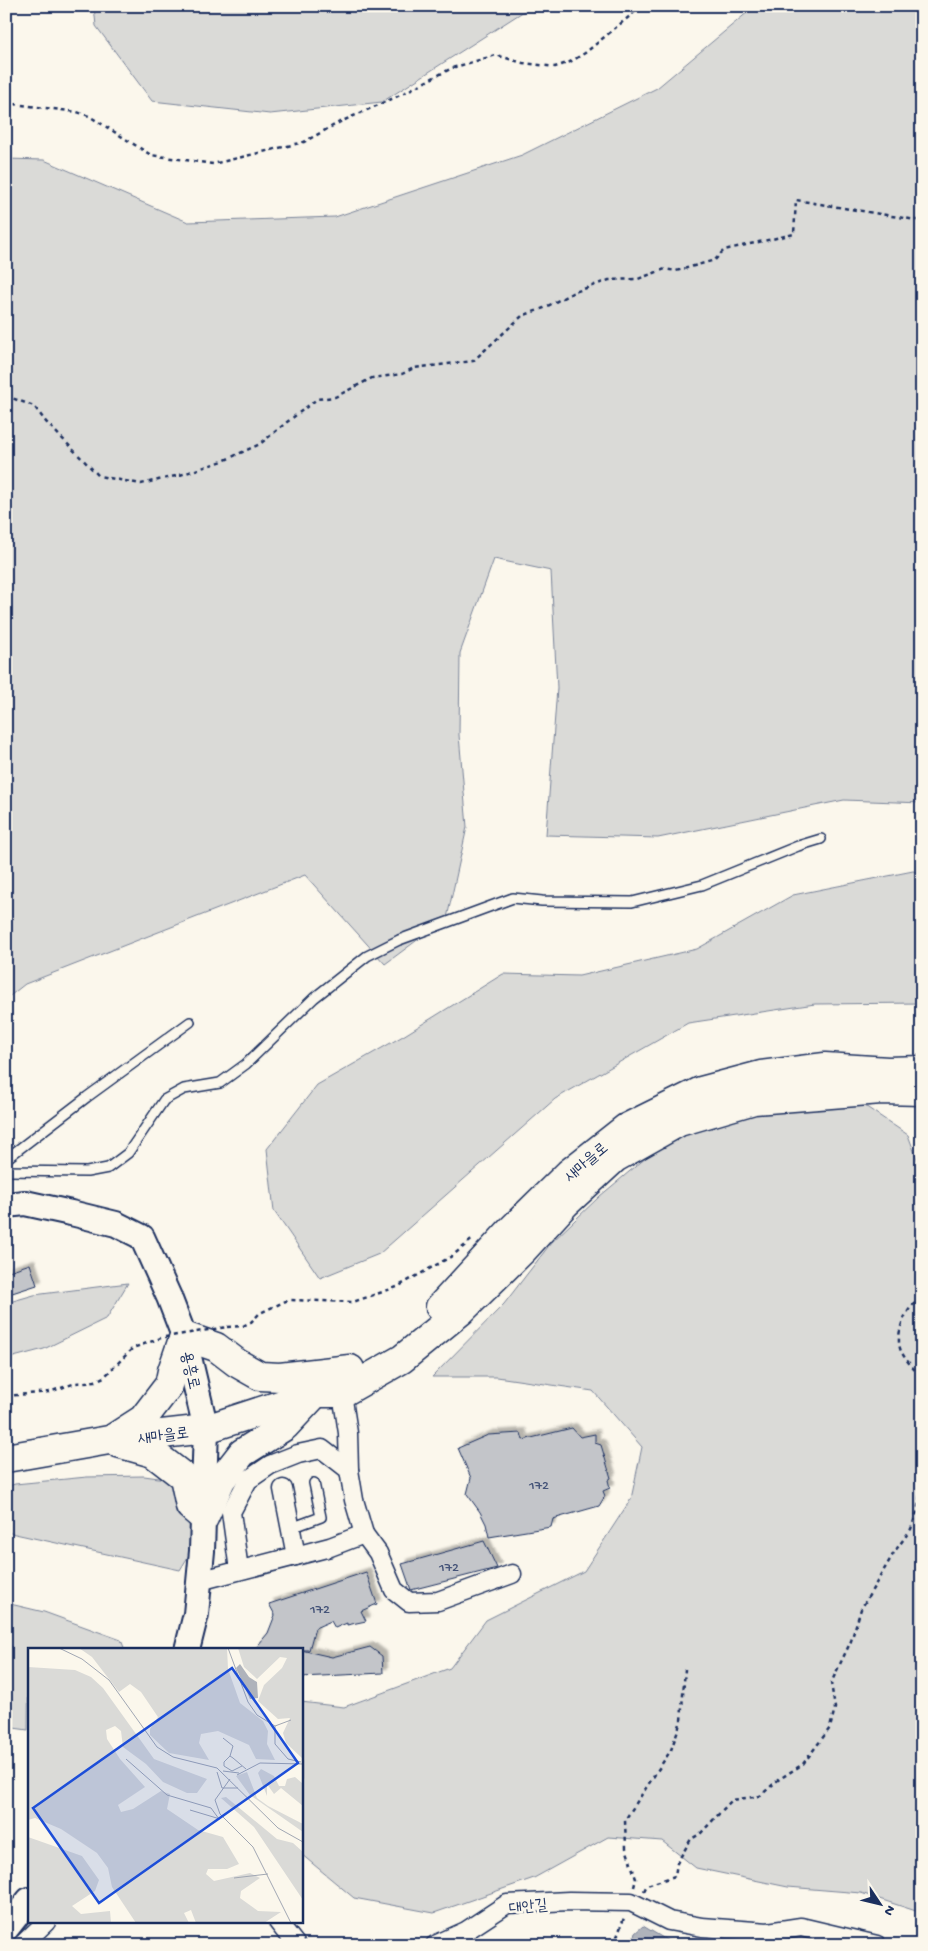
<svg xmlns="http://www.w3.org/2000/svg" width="928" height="1951" font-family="'Gochi Hand','Poor Story',sans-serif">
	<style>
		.green { fill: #dadad7; stroke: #7a849a }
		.water { fill: #afb3bb; stroke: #747e96 }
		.building { fill: #c3c5c9; stroke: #1b2f5e; filter: url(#shadow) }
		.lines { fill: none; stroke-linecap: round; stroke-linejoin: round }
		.lane-casing { stroke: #1b2f5e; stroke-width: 12 }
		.street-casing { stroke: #1b2f5e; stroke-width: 21 }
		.secondary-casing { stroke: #1b2f5e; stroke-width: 28 }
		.primary-casing { stroke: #1b2f5e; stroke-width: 31 }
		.path { stroke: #1b2f5e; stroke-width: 2.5; stroke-dasharray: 4 4; stroke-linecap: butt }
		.lane { stroke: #fbf7ec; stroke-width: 9 }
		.street { stroke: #fbf7ec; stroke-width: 18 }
		.secondary { stroke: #fbf7ec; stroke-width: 24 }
		.primary { stroke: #fbf7ec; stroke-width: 28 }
		.path-bridge { stroke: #1b2f5e; stroke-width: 2.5; stroke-dasharray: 4 4; stroke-linecap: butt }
		.labels { text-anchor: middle; stroke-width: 5; stroke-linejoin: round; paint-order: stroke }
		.number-label { font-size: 14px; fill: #455479 }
		.street-label { font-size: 16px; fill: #1b2f5e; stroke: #fbf7ec }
		.inset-road { fill: none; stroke: #a1a7b3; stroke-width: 1 }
		.view { fill: #1d4ed8; fill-opacity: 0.15; stroke: #1d4ed8; stroke-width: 2.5 }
		.inset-edge { fill: none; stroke: #1b2f5e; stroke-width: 2.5 }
	</style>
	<defs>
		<filter id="shadow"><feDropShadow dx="4.5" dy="-4.5" stdDeviation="1" flood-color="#0004"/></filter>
	</defs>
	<rect width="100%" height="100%" fill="#fbf7ec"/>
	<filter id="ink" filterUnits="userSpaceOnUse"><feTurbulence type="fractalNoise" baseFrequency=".02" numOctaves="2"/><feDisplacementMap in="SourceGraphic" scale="10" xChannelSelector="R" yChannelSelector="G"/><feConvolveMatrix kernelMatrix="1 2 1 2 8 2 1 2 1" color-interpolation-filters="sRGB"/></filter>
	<g filter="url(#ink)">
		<!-- green -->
		<g class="green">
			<polygon points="94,6 532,6 382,102 270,114 152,101 96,26"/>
			<polygon points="755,6 922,6 922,803 844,800 658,838 546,835 557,688 551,571 494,559 460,653 459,735 467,827 447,918 385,964 305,875 25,984 6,999 6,159 44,160 188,222 335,217 522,155 657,88"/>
			<polygon points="913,871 922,873 922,1003 815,1004 688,1023 555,1099 379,1254 320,1278 274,1211 267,1149 317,1085 403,1036 503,974 579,976 697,949 793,895"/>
			<polygon points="865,1106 908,1135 922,1172 922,1913 861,1893 788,1887 696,1868 662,1841 608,1837 534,1878 434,1913 354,1898 301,1854 301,1702 344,1707 450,1668 486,1620 584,1571 631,1499 642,1447 593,1391 497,1377 432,1377 504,1304 551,1243 600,1196 659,1147 734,1112"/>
			<polygon points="128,1283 107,1318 44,1349 6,1359 6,1303 34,1295"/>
			<polygon points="144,1476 203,1484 205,1529 180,1570 6,1532 6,1487 15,1484 87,1477"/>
			<polygon points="6,1603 44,1612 121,1640 125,1650 29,1650 28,1730 6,1727 6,1648 13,1647 6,1643"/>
		</g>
		<!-- water -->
		<polygon class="water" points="643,1926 675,1945 631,1945 635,1933"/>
		<!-- building -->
		<g class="building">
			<polygon points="30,1264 37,1285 6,1295 6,1272"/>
			<polygon points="572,1428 580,1437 595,1434 595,1443 601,1445 611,1478 608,1480 610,1488 603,1491 605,1496 599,1506 553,1519 551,1527 489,1537 486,1524 480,1512 467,1494 471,1478 458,1448 488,1435 521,1433 523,1440"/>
			<polygon points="484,1541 497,1568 411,1590 402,1564"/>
			<polygon points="366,1572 377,1604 361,1611 366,1621 347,1625 347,1623 335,1628 331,1621 315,1628 309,1650 254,1650 268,1633 275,1615 269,1604"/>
			<polygon points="370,1647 382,1656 383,1673 301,1677 301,1650 332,1657"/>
		</g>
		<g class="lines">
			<!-- lane casing -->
			<g class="lane-casing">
				<g id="lane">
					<polyline points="6,1159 87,1097 190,1022"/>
					<polyline points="6,1171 87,1172 108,1168 128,1153 164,1100 184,1089 220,1083 246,1064 314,998 367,956 399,940 513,898 542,901 632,902 702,885 798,846 821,839"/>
					<polyline points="291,1528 321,1517 314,1483"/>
				</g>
			</g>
			<!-- street casing -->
			<g class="street-casing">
				<g id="street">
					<polyline points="342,1393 348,1433 349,1470"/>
					<polyline points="283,1489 296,1556"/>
					<polyline points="364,1534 378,1553 394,1590 409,1602 438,1601 512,1574"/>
					<polyline points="199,1581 330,1547 364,1534 354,1500 349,1470 322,1449 298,1454 270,1465 248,1480 231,1512 239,1570"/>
					<polyline points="278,1922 296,1945"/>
					<polyline points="22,1945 46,1922"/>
					<polyline points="435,1945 466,1931 507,1904 569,1901 631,1902 669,1921 702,1927 768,1932 801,1927 877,1945"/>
				</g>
			</g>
			<!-- secondary casing -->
			<g class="secondary-casing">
				<g id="secondary">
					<polyline points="6,1205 25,1203 71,1213 116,1224 142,1237 169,1297 184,1336 206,1429 202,1551 196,1614 187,1650"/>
					<polyline points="6,1929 29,1900"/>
				</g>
			</g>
			<!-- primary casing -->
			<g class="primary-casing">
				<g id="primary">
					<polyline points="440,1307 511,1230 569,1173 626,1128 701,1091 761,1075 825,1067 888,1071 922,1070"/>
					<polyline points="115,1437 143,1419 169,1385 172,1371 184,1336 216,1347 237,1363 260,1376 280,1377 350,1369"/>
					<polyline points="118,1443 153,1453 184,1477 190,1506 204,1518 221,1480 242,1453 285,1426 314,1395"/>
					<polyline points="6,1458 109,1440 206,1429 316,1393 342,1393 402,1359 461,1311 523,1250 565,1204 615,1158 679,1122 754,1100 881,1090 922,1091"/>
				</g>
			</g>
			<!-- path -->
			<g class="path">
				<polyline points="6,103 77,112 89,116 151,155 213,164 304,142 338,123 396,97 452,68 496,55 523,63 555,67 570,62 585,53 642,6"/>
				<polyline points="6,396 34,406 46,422 99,476 141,484 180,475 223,461 260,444 287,422 317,399 335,397 372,378 402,374 414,368 473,361 522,316 544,308 572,293 609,280 638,279 665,269 676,271 715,260 724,250 794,234 796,200 922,221"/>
				<path d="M922,1299C905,1305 893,1338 902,1353C907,1362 915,1370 922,1378"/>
				<polyline points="227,1327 243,1326 251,1322 260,1313 288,1300 353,1302 397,1287 452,1256 474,1238"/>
				<polyline points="6,1396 49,1392 76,1383 95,1381 104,1377 133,1348 161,1338"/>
				<polyline points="634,1887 636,1879 626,1848 625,1820 671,1750 681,1721 685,1669"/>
				<polyline points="644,1891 647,1885 675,1876 677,1863 691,1839 700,1834 732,1800 760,1796 778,1780 803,1764 830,1728 835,1708 831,1683 851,1641 861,1609 895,1551 911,1529 917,1512 922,1483"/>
				<polyline points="614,1945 624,1918"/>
			</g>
			<!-- lane -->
			<use href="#lane" class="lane"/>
			<!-- street -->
			<use href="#street" class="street"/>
			<!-- secondary -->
			<use href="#secondary" class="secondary"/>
			<!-- primary -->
			<use href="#primary" class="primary"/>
			<!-- path-bridge -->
			<polyline class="path-bridge" points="165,1337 227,1327"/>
		</g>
	</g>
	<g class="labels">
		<!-- number labels -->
		<g class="number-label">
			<text x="539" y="1489">172</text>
			<text x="449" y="1571">172</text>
			<text x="320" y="1613">172</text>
		</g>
		<!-- street labels -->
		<g class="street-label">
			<text transform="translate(585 1161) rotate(-40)" y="6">새마을로</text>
			<text transform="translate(192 1370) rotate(77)" y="6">용흥로</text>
			<text transform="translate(163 1434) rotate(-7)" y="6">새마을로</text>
			<text transform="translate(528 1905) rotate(-6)" y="6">대안길</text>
		</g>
	</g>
	<!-- overview -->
	<g transform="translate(28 1648)">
		<rect width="275" height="275" fill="#fbf7ec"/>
		<path d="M51,0H199L200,21L212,55L235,73L240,83L239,96L247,112L228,111L221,97L190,83L173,86L171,95L181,112L141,105L122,87V81L130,69L113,44L102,36L91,44L64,9ZM210,0H275V111L258,95L255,85L262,70L250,71L230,53L236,37L254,20L259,10L252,9L229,31L216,19ZM0,19L47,22L63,29L75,40L126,111L179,131L169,145H159L135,134L118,116L95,99L93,83L87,78L78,82L79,91L92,111L117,139L90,157L93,164L105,161L133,143L142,146L139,161L170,182L195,189L211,216L199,221H180L178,226L186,233L222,225L232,230L213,243L212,250L230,263L253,264L236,275H168L163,262L156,265L161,275H108L84,239L80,220L69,205L33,181L7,170L0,172ZM233,121L246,128L251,138H257L259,131L267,129L274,135L275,158L253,140L246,146L239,136V148L230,125ZM219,124L229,150L240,158L275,176V184L222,147L208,128ZM198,149L249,191L265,195L275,204V252L226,179L193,150ZM0,189L54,208L71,232L67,243L44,258L53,266L82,263L83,275H0Z" fill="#dadad7"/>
		<path d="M212,16L221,29L229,34L230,50L222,51L208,20Z" fill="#afb3bb"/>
		<path class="inset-road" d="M31,0L54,11L81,32L129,99L145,109L189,120L250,180L275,194M200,0L220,54L229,67L247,78V96L260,111L273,114M247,78L263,72M195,90L205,98L202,108M98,111L139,147L183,160L191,171M214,118L204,123L196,118V114L202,108L205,110L218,121M195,123L211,125M189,124L194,140H210M209,127L232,115L275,116M202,131L187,152L192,166L225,199L263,275M162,162L192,171M206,230L240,226"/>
		<path class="view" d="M204,20L270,115L71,255L5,160Z"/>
		<rect width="275" height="275" class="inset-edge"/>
	</g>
	<!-- margin -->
	<rect width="928" height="1951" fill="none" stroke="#fbf7ec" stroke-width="25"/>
	<rect x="12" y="12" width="903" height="1926" fill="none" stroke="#1b2f5e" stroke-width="2" filter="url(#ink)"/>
	<!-- north arrow -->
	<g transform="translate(880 1904) rotate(125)" stroke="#fbf7ec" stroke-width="4" paint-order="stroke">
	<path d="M0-4L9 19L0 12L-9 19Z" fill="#1b2f5e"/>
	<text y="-8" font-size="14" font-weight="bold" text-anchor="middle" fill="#1b2f5e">N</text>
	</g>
</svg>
